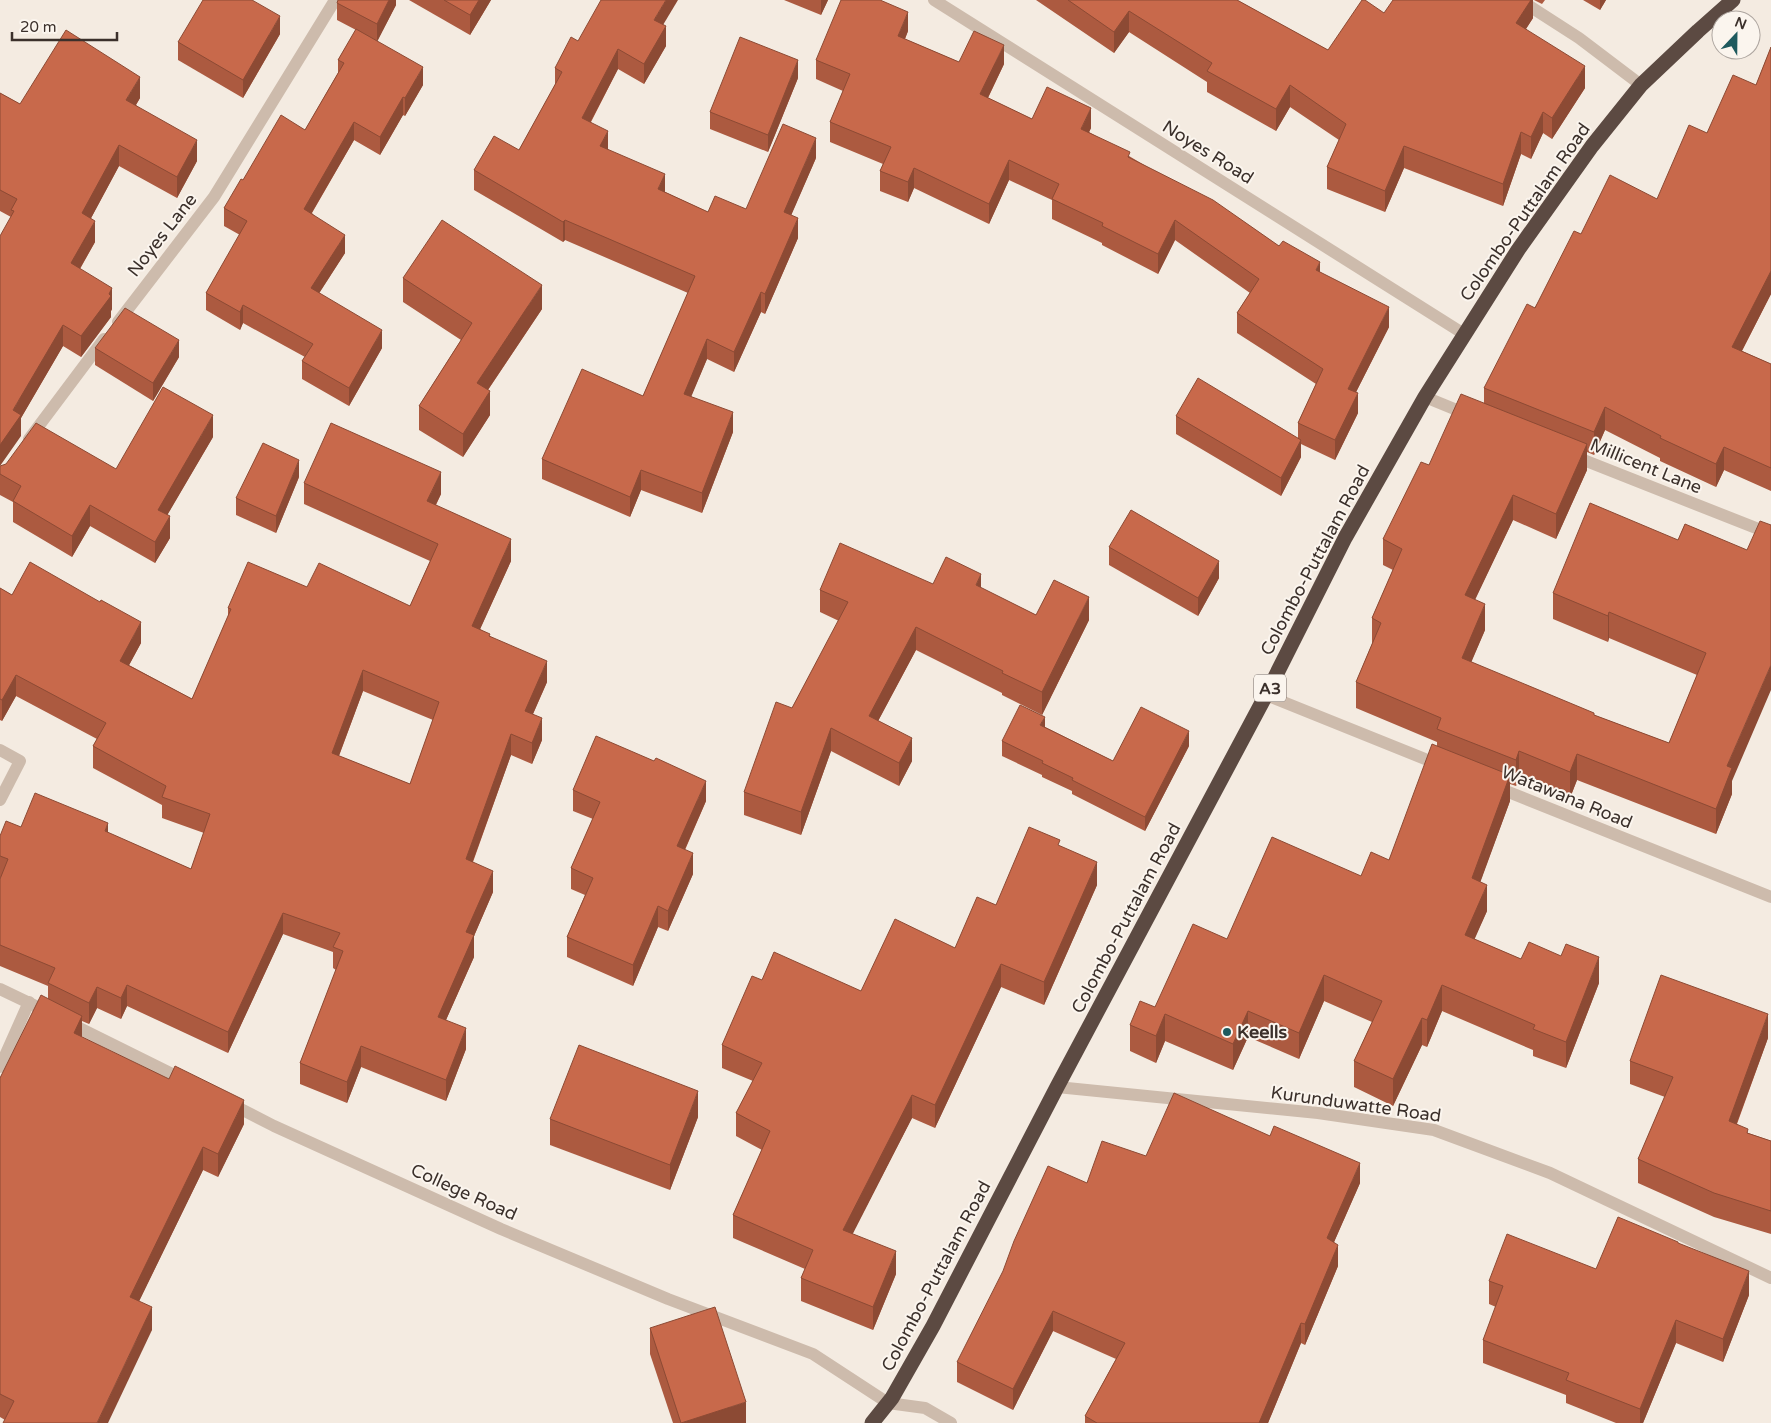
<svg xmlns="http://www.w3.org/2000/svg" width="1771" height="1423" font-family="'Varela Round',sans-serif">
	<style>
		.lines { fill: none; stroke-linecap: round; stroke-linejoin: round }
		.minor { stroke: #cdbbac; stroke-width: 12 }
		.highway { stroke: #5c4a42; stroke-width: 15 }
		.wall { fill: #ac5a40; fill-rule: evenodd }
		.shaded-wall { fill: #8c4a34 }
		.building { fill: #c8694b; stroke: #8c4a34; fill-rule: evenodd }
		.poi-dot { fill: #1f5a5e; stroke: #fbf5ee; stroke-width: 2 }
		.labels { text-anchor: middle; stroke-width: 4; stroke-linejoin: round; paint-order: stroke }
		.shield { fill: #fbf5ee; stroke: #756b66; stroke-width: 1 }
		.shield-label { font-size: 16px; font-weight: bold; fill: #3b302b }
		.street-label { font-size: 18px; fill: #3b302b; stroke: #fbf5ee }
		.poi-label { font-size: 18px; font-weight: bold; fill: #3b302b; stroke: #fbf5ee; text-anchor: start }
	</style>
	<rect width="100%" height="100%" fill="#f4ebe1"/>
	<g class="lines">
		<!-- minor -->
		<g class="minor">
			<polyline points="934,0 1464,334"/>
			<polyline points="1520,0 1579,38 1641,85"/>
			<polyline points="118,322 214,197 335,0"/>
			<polyline points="1425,397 1469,415"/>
			<polyline points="29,439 104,339"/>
			<polyline points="1571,455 1771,534"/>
			<polyline points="1266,695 1440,765"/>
			<polyline points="0,750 20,761 0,800"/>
			<polyline points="1496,787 1771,897"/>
			<polyline points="0,989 50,1013"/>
			<polyline points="67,1022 186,1081"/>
			<polyline points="0,1067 29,1002"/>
			<polyline points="1057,1087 1318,1113 1434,1130 1550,1173 1771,1278"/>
			<polyline points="231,1104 274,1126 501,1229 668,1299 813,1354 888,1403 925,1408 951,1423"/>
		</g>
		<!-- highway -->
		<polyline class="highway" points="872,1423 892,1398 933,1326 1057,1087 1266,695 1345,538 1425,397 1518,250 1592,146 1641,85 1698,31 1733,0"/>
	</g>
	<!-- wall -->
	<g class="wall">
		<polygon points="396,0 396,5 377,41 423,85 405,116 403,115 380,155 354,140 312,213 345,253 319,293 382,348 349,406 302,379 302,361 305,357 243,323 240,330 206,310 206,293 240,235 224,226 224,208 243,180 305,130 338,73 338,60 356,30 337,20 337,3"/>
		<polygon points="409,0 491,0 470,35"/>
		<polygon points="784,0 828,0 821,15"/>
		<polygon points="1036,0 1237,0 1328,50 1384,13 1533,0 1533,18 1526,29 1585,88 1552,139 1543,133 1531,159 1521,154 1503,206 1404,168 1385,212 1327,189 1327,167 1339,140 1290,107 1276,131 1207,92 1207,82 1129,32 1114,53"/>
		<polygon points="1534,0 1545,0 1542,4"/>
		<polygon points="1583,0 1606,0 1600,10"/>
		<polygon points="663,25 666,46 644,84 618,69 591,122 608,150 665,192 708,212 746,209 816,158 791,215 798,238 765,314 761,312 734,372 707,359 691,396 733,432 702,513 641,490 630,517 542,479 542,459 643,396 688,293 565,240 563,242 474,190 474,170 519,150 555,85 555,68 578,41"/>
		<polygon points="908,31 905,39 959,62 1004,64 988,98 1032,119 1091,128 1089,132 1279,246 1320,272 1389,327 1356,392 1358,413 1335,460 1301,444 1301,457 1281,496 1176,434 1176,416 1298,438 1298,423 1316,384 1237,333 1237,313 1250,293 1175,240 1158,274 1102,245 1102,243 1052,219 1052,200 1009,180 989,224 914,188 908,202 880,191 880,171 883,164 830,142 830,122 843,91 816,79 816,60"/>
		<polygon points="280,34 243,98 178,60 178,42"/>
		<polygon points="1771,47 1771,294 1742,351 1771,364 1771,491 1724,470 1716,487 1660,461 1660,458 1605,430 1594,455 1587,452 1587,470 1556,539 1513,520 1475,599 1485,630 1471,662 1594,715 1669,743 1697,675 1609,638 1608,642 1553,619 1553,593 1678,540 1685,524 1732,781 1732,794 1716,834 1577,780 1570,798 1519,777 1516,786 1510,784 1510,801 1480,882 1487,911 1474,939 1521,959 1599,983 1566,1068 1533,1056 1533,1050 1442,1011 1427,1047 1422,1045 1393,1106 1354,1087 1354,1061 1372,1022 1324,1001 1299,1059 1248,1037 1233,1070 1165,1041 1156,1063 1130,1051 1130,1025 1155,1007 1227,939 1361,876 1389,860 1437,746 1437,742 1356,708 1356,682 1372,644 1372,618 1393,570 1383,565 1383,539 1429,465 1484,403 1484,388 1581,234 1657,199 1707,133 1756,85"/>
		<polygon points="798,78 768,152 710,129 710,112"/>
		<polygon points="0,93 20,104 140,98 136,105 197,161 177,198 119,166 91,218 95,242 80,269 112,309 111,311 111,317 81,357 63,346 21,418 21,436 11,217 0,211"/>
		<polygon points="403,278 542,309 488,390 490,415 463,457 419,430 419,406 461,340 403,302"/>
		<polygon points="95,348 179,357 153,401 95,365"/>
		<polygon points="213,437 167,515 170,538 155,563 90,526 72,557 13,522 13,502 0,495 0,466 116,469"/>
		<polygon points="299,477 276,533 236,515 236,498"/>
		<path d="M304,483L441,494L436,505L511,561L480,629L490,636L547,682L533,714L542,740L532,764L511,755L473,862L493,892L474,936V957L446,1020L466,1049L446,1101L361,1067L347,1103L300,1084V1063L336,970L333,968V952L283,934L228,1053L127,1006L121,1019L97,1008L89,1024L82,1021V1037L244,1124L218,1177L203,1170L139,1301L152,1330L5,1420L0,1417V1078L48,999V986L0,966V879L1,877H0V836L21,827L108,833L191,869L204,833L162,818V805L93,768V746L97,739L16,696L2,721L0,720V588L12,595L141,643L129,665L192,699L228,617V608L307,587L410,606L430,561L304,504ZM363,691L433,720L410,784L339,756Z"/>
		<polygon points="1109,547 1219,578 1198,616 1109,565"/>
		<polygon points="933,584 981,588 1036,615 1089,620 1042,715 1002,695 1002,693 916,650 878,721 912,761 899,786 831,751 801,835 744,815 744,792 792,708 839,621 820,612 820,590"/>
		<polygon points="1045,727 1113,761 1189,746 1145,831 1072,794 1072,791 1042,777 1042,775 1002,756 1002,741"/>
		<polygon points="573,790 706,801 685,850 693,874 668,931 658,927 633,986 567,957 567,937 585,895 571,889 571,868 593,819 573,811"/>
		<polygon points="1060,846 1097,885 1044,1005 1001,987 935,1128 912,1118 852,1234 896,1274 873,1330 801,1301 801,1278 805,1269 733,1238 733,1215 762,1150 736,1136 736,1113 753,1081 722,1068 722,1045 762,980 861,991 955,948 996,905"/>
		<polygon points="1768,1038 1737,1124 1748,1133 1771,1141 1771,1234 1714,1217 1638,1183 1638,1159 1665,1097 1630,1084 1630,1061"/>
		<polygon points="698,1117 670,1190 550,1145 550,1119"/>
		<polygon points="1146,1156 1360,1183 1334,1242 1338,1266 1305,1345 1301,1343 1268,1423 1085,1423 1085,1416 1116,1359 1053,1331 1013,1410 957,1382 957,1362 1087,1183"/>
		<polygon points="1678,1244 1749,1295 1723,1362 1676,1343 1643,1423 1616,1423 1566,1403 1566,1395 1483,1363 1483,1340 1496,1307 1489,1304 1489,1281 1596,1269"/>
		<polygon points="650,1328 746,1423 673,1423 650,1354"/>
	</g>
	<!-- shaded-wall -->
	<g class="shaded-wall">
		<polygon points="389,0 396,0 396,5 377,42 377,24"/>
		<polygon points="479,0 491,0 470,35 470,15"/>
		<polygon points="666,0 678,0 654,40 654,20"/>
		<polygon points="821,0 828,0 821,15"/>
		<polygon points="1531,0 1533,0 1533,18 1516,44 1516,23"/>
		<polygon points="1600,0 1606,0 1600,10"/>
		<polygon points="1129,11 1129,32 1114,53 1114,32"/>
		<polygon points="908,12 908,31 898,56 898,36"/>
		<polygon points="280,16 280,34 243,98 243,80"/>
		<polygon points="666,26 666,46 644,84 644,64"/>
		<polygon points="1004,45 1004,64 980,114 980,94"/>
		<polygon points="618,49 618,69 582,138 582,118"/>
		<polygon points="798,60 798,78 768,152 768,135"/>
		<polygon points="1585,66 1585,88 1552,139 1552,118"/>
		<polygon points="423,67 423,85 405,116 405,98"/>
		<polygon points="140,77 140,98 126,121 126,100"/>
		<polygon points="1290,85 1290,107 1276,131 1276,109"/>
		<polygon points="403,97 403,115 380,155 380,137"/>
		<polygon points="1091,108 1091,128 1081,149 1081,129"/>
		<polygon points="1543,112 1543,133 1531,159 1531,137"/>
		<polygon points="354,122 354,140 304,226 304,209"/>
		<polygon points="608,131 608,152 600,146"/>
		<polygon points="1521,132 1521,154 1503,206 1503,184"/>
		<polygon points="816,138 816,158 784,232 784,212"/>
		<polygon points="197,140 197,161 177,198 177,177"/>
		<polygon points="119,145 119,166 82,235 82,213"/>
		<polygon points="1404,146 1404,168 1385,212 1385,191"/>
		<polygon points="1009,160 1009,180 989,224 989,204"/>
		<polygon points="914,168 914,188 908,202 908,182"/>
		<polygon points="665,174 665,195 658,189"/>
		<polygon points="798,218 798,238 765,314 765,294"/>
		<polygon points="565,220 565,240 563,242 563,222"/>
		<polygon points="1175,220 1175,240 1158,274 1158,254"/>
		<polygon points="95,221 95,242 71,284 71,263"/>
		<polygon points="345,235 345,253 311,306 311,288"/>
		<polygon points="1320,262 1320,282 1316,270"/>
		<polygon points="1771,271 1771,294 1732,370 1732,347"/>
		<polygon points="542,285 542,309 477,406 477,383"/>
		<polygon points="112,288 112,309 111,311 111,317 81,357 81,336"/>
		<polygon points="761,292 761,312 734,372 734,352"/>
		<polygon points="243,305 243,323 240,330 240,312"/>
		<polygon points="1389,307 1389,327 1348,408 1348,389"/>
		<polygon points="63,325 63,346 21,418 21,436 0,466 0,445 13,410"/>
		<polygon points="382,330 382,348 349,406 349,388"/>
		<polygon points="707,339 707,359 684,414 684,394"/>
		<polygon points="179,340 179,357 153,401 153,383"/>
		<polygon points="490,391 490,415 463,457 463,434"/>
		<polygon points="1358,393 1358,413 1335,460 1335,440"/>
		<polygon points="1605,407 1605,430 1594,455 1594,432"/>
		<polygon points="733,412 733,432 702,513 702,493"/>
		<polygon points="213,415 213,437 158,531 158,510"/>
		<polygon points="1301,440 1301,457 1281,496 1281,478"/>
		<polygon points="1587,444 1587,470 1556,539 1556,514"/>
		<polygon points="1724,447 1724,470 1716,487 1716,464"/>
		<polygon points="299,460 299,477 276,533 276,516"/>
		<polygon points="641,470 641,490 630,517 630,497"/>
		<polygon points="441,472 441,494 427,522 427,501"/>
		<polygon points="1513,495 1513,520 1465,621 1465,595"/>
		<polygon points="90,505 90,526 72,557 72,536"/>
		<polygon points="170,516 170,538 155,563 155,542"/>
		<polygon points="511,539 511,561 472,647 472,626"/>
		<polygon points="1219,561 1219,578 1198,616 1198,598"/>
		<polygon points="981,574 981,596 976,585"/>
		<polygon points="1089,597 1089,620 1042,715 1042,692"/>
		<polygon points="1485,604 1485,630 1462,684 1462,658"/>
		<polygon points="1609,612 1609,638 1608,642 1608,616"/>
		<polygon points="141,622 141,643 120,682 120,661"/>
		<polygon points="916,627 916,650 869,738 869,716"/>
		<polygon points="547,661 547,682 525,732 525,711"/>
		<polygon points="1771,665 1771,690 1732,781 1732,794 1716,834 1716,809 1727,766"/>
		<polygon points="363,670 363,691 332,774 332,753"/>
		<polygon points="16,675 16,696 2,721 2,700"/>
		<polygon points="1045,717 1045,731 1040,725"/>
		<polygon points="542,718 542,740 532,764 532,743"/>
		<polygon points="831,728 831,751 801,835 801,812"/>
		<polygon points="1189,731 1189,746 1145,831 1145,817"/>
		<polygon points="511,734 511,755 466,880 466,859"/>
		<polygon points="912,738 912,761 899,786 899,763"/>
		<polygon points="1519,751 1519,777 1516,786 1516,760"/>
		<polygon points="1577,754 1577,780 1570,798 1570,772"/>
		<polygon points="1510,775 1510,801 1472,905 1472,878"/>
		<polygon points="706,781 706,801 677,867 677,846"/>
		<polygon points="108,823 108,844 105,831"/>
		<polygon points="693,853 693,874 668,931 668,911"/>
		<polygon points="1097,862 1097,885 1044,1005 1044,982"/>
		<polygon points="493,871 493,892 474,936 474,957 438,1038 438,1017 466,932"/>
		<polygon points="1487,885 1487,911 1465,961 1465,935"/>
		<polygon points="658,906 658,927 633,986 633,965"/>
		<polygon points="283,913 283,934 228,1053 228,1032"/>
		<polygon points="1599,957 1599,983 1566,1068 1566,1042"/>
		<polygon points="1001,964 1001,987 935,1128 935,1105"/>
		<polygon points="1324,975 1324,1001 1299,1059 1299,1033"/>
		<polygon points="127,985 127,1006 121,1019 121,998"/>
		<polygon points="1442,985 1442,1011 1427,1047 1427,1020"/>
		<polygon points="97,987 97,1008 89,1024 89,1003"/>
		<polygon points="1248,1011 1248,1037 1233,1070 1233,1044"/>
		<polygon points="1165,1014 1165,1041 1156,1063 1156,1036"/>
		<polygon points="1768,1014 1768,1038 1729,1144 1729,1121"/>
		<polygon points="82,1016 82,1039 74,1033"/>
		<polygon points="1422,1018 1422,1045 1393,1106 1393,1079"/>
		<polygon points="466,1028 466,1049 446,1101 446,1080"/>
		<polygon points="361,1046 361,1067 347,1103 347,1082"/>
		<polygon points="698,1091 698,1117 670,1190 670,1165"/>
		<polygon points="912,1095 912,1118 843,1253 843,1230"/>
		<polygon points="244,1100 244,1124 218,1177 218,1154"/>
		<polygon points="203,1147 203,1170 130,1320 130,1297"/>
		<polygon points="1360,1163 1360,1183 1327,1258 1327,1238"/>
		<polygon points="1338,1245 1338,1266 1305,1345 1305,1324"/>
		<polygon points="896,1251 896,1274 873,1330 873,1307"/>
		<polygon points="1749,1271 1749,1295 1723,1362 1723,1339"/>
		<polygon points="152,1307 152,1330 108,1423 97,1423"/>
		<polygon points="1053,1311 1053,1331 1013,1410 1013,1389"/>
		<polygon points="1676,1320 1676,1343 1643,1423 1640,1423 1640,1409"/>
		<polygon points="1301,1323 1301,1343 1268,1423 1259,1423"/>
		<polygon points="746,1402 746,1423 681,1423"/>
	</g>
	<!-- building -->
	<g class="building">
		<polygon points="203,0 252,0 280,16 243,80 178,42"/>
		<polygon points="338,0 389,0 377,24 337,3"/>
		<polygon points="444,0 479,0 470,15"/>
		<polygon points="601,0 666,0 654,20 666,26 644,64 618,49 582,118 608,131 600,146 665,174 658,189 708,212 715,196 746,209 783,124 816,138 784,212 798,218 765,294 761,292 734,352 707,339 684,394 733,412 702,493 641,470 630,497 542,459 582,369 643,396 695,276 565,220 563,222 474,170 494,136 519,150 562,72 555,68 571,37 578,41"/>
		<polygon points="841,0 880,0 908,12 898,36 959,62 974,31 1004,45 980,94 1032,119 1047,87 1091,108 1081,129 1130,152 1128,157 1213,200 1279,246 1283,241 1320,262 1316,270 1389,307 1348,389 1358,393 1335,440 1298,423 1323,369 1237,313 1259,279 1175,220 1158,254 1102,226 1103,223 1052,199 1059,184 1009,160 989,204 914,168 908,182 880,171 891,147 830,122 850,74 816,60"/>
		<polygon points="1068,0 1237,0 1328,50 1362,0 1365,0 1384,13 1393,0 1531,0 1516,23 1585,66 1552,118 1543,112 1531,137 1521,132 1503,184 1404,146 1385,191 1327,167 1346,124 1290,85 1276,109 1207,71 1212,63 1129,11 1114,32"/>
		<polygon points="356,29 423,67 405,98 403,97 380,137 354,122 304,209 345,235 311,288 382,330 349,388 302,361 313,344 243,305 240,312 206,293 247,221 224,208 241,179 243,180 281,115 305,130 344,63 338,60"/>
		<polygon points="66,30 140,77 126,100 197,140 177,177 119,145 82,213 95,221 71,263 112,288 109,294 111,296 81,336 63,325 13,410 21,415 0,445 0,236 14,211 11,210 17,199 0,190 0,93 20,104"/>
		<polygon points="740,37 798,60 768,135 710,112"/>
		<polygon points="1771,47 1771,271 1732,347 1771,364 1771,468 1724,447 1716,464 1660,438 1661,436 1605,407 1594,432 1484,388 1527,304 1535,308 1574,231 1581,234 1610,175 1657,199 1689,125 1707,133 1733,75 1756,85"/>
		<polygon points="442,220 542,285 477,383 490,391 463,434 419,406 472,323 403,278"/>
		<polygon points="125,308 179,340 153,383 95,348"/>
		<polygon points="1198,378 1301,440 1281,478 1176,416"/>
		<polygon points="163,387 213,415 158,510 170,516 155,542 90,505 72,536 13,501 21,486 0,474 0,466 6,464 36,423 116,469"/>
		<polygon points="1461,394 1587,444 1556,514 1513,495 1465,595 1485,604 1462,658 1594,713 1594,715 1669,743 1706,653 1609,612 1608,616 1553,593 1590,503 1678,540 1685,524 1747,550 1760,521 1771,525 1771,665 1727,766 1732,768 1716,809 1577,754 1570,772 1519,751 1516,760 1437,729 1441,718 1356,682 1381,623 1372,618 1402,549 1383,539 1421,462 1429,465"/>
		<path d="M331,423L441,472L427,501L511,539L472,626L490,634L489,636L547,661L525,711L542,718L532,743L511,734L466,859L493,871L466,932L474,935L438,1017L466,1028L446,1080L361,1046L347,1082L300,1063L343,951L333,947L340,933L283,913L228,1032L127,985L121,998L97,987L89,1003L48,983L55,968L0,945V879L8,859L0,856V836L6,821L21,827L35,793L108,823L105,831L191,869L210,814L162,797L166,786L93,746L106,723L16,675L2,700L0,699V588L12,595L30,562L100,602L101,600L141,622L120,661L192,699L231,609L228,608L248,562L307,587L319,563L410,606L438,544L304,483ZM363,670L439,702L410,784L332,753Z"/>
		<polygon points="263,443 299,460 276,516 236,498"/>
		<polygon points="1131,510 1219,561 1198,598 1109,547"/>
		<polygon points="840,543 933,584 946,557 981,574 976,585 1036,615 1054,580 1089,597 1042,692 1002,673 1003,671 916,627 869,716 912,738 899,763 831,728 801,812 744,792 776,702 792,708 848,602 820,590"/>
		<polygon points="1020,705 1045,717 1040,725 1113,761 1141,707 1189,731 1145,817 1072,780 1073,778 1042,763 1043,761 1002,741"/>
		<polygon points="596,736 654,761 656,758 706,781 677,846 693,853 668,911 658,906 633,965 567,937 593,878 571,868 600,802 573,790"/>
		<polygon points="1432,744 1510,775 1472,878 1487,885 1465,935 1521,959 1529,942 1561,956 1566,944 1599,957 1566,1042 1533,1029 1535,1025 1442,985 1427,1020 1422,1018 1393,1079 1354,1061 1382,1001 1324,975 1299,1033 1248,1011 1233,1044 1165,1014 1156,1036 1130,1025 1140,1001 1155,1007 1193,924 1227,939 1272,837 1361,876 1371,852 1389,860"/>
		<polygon points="1029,827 1060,840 1058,845 1097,862 1044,982 1001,964 935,1105 912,1095 843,1230 896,1251 873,1307 801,1278 813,1250 733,1215 770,1131 736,1113 762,1063 722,1045 752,976 762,980 774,952 861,991 895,919 955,948 977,897 996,905"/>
		<polygon points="1661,975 1768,1014 1729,1121 1748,1129 1747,1133 1771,1141 1771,1211 1714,1193 1638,1159 1673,1077 1630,1061"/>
		<polygon points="41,995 82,1016 74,1033 169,1079 175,1066 244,1100 218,1154 203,1147 130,1297 152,1307 97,1423 3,1423 14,1401 0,1394 0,1078"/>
		<polygon points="579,1045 698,1091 670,1165 550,1119"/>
		<polygon points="1174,1093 1270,1136 1274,1126 1360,1163 1327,1238 1338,1245 1305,1324 1301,1323 1259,1423 1097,1423 1085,1416 1125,1343 1053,1311 1013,1389 957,1362 1003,1271 1014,1241 1048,1166 1087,1183 1102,1141 1146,1156"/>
		<polygon points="1618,1217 1678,1242 1678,1243 1749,1271 1723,1339 1676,1320 1640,1409 1566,1380 1569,1373 1483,1340 1503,1286 1489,1281 1507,1234 1596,1269"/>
		<polygon points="715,1307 746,1402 681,1423 650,1328"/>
	</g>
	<!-- markers -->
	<circle class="poi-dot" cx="1227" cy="1032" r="5"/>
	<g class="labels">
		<!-- shield labels -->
		<rect class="shield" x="1254" y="674.5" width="32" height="27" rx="4"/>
		<g class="shield-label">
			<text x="1270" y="694">A3</text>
		</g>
		<!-- street labels -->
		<g class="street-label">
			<text transform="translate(1208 152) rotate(32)" y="6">Noyes Road</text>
			<text transform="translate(1525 212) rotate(-55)" y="6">Colombo-Puttalam Road</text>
			<text transform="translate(162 235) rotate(-52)" y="6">Noyes Lane</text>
			<text transform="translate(1646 466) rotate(22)" y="6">Millicent Lane</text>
			<text transform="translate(1315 560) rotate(-62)" y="6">Colombo-Puttalam Road</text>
			<text transform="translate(1567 797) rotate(22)" y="6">Watawana Road</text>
			<text transform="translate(1126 918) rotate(-62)" y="6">Colombo-Puttalam Road</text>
			<text transform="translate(1356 1104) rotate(8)" y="6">Kurunduwatte Road</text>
			<text transform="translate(464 1192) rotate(24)" y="6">College Road</text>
			<text transform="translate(936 1276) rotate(-62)" y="6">Colombo-Puttalam Road</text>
		</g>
		<!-- poi labels -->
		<g class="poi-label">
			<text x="1237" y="1038">Keells</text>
		</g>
	</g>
	<!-- north arrow -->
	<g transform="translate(1736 35) rotate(22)"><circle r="24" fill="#fbf5ee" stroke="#aea6a0"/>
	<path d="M0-4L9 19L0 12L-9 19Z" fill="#1f5a5e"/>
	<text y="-8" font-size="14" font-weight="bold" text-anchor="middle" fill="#3b302b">N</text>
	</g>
	<!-- scale -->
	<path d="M12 32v8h105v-8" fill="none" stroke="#3b302b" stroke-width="2.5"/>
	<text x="20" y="32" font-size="15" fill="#3b302b" stroke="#fbf5ee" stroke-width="4" paint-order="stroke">20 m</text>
</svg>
